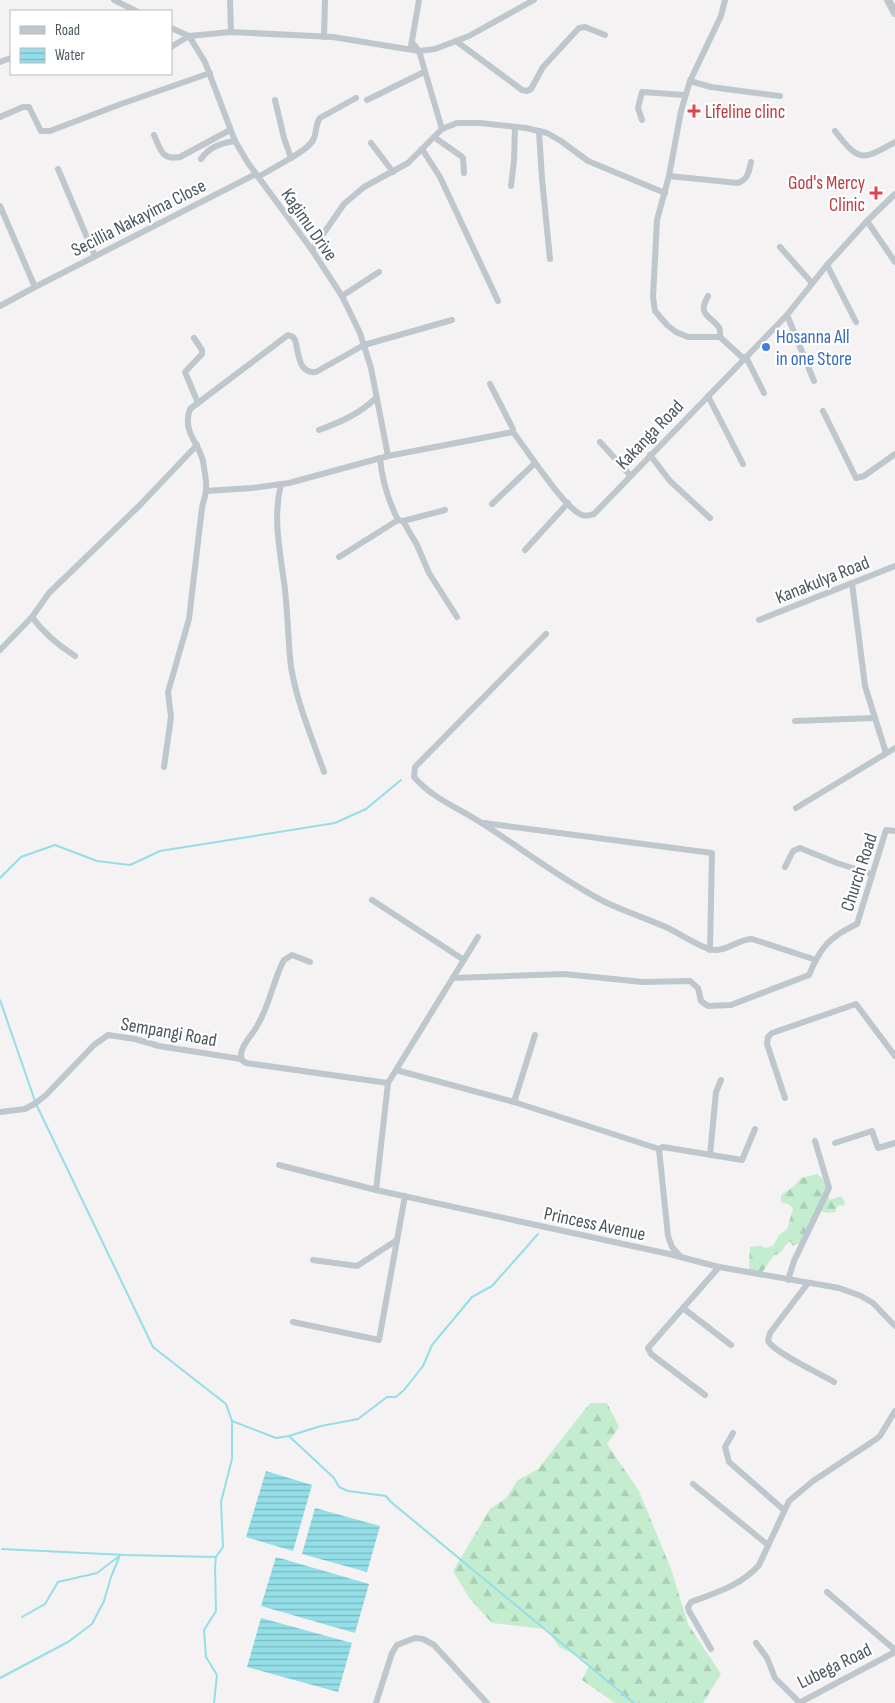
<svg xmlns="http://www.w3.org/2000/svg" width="895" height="1703" font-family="'Sofia Sans Condensed',sans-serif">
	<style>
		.forest { fill: url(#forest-firs) }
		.water { fill: url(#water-rules) }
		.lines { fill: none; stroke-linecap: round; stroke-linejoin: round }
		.stream { stroke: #94dee7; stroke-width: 2 }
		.minor { stroke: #bec7cd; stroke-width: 6 }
		.tertiary { stroke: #bec7cd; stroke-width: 8 }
		.health-dot { fill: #e0444e; stroke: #fff; stroke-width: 2 }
		.shop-dot { fill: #3f7fe0; stroke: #fff; stroke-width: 2 }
		.labels { text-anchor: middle; stroke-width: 4.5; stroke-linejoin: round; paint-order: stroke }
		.health-label { font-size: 19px; fill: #be3a42; stroke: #fff; text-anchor: start }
		.street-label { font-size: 19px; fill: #4a575e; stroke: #fff }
		.shop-label { font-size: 19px; fill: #366cbe; stroke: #fff; text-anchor: start }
	</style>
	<defs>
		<pattern id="forest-firs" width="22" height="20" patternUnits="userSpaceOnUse" patternTransform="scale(1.25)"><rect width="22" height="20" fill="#c4edd0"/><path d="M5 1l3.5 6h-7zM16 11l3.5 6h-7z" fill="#aacdb5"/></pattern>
		<pattern id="water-rules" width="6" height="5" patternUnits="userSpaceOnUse" patternTransform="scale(1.25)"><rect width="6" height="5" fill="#94dee7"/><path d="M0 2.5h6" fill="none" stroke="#7bb7be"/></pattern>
	</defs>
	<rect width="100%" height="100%" fill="#f4f2f2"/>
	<!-- forest -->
	<g class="forest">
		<path d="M817,1174L823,1179L830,1200L841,1196L845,1202L844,1206L838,1205L835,1212L826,1213L821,1211L804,1241L793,1246L790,1241C783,1245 784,1254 774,1255L761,1274L749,1269L750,1247L760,1246L766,1248L773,1246L779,1235L787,1229L793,1209L790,1205L781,1202V1195L794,1186L801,1178Z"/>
		<polygon points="590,1403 607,1403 619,1427 607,1444 639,1491 671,1569 688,1624 721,1674 703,1703 615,1703 582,1680 589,1666 584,1659 559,1647 547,1629 492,1623 470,1599 453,1571 490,1509 506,1498 518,1480 538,1469"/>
	</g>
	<!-- water -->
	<g class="water">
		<polygon points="266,1471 312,1485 293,1551 246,1537"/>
		<polygon points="315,1508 380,1526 367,1572 302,1554"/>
		<polygon points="276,1557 369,1584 355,1633 261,1606"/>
		<polygon points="261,1618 352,1643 338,1692 247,1667"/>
	</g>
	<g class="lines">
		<!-- stream -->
		<g class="stream">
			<polyline points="0,878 21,857 55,845 97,861 130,865 160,851 335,823 366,809 401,780"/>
			<polyline points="0,1000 35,1101"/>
			<polyline points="37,1106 153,1347 226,1404 232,1421 232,1459 221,1502 223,1547 216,1557 215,1567 216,1611 204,1630 206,1657 217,1675 214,1703"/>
			<polyline points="232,1421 276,1438 289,1436 334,1478 339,1487 348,1491 386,1496 391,1502 634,1703"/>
			<polyline points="289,1436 321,1426 358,1419 387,1397 396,1397 404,1390 423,1366 432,1345 472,1297 492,1286 538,1234"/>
			<polyline points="2,1549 125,1555 216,1557"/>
			<polyline points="22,1617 45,1604 58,1582 97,1573 118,1557"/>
			<polyline points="0,1678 68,1642 92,1624 104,1601 111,1577 120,1555"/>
		</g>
		<!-- minor -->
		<g class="minor">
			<polyline points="114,0 136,11"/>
			<polyline points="230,0 231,32"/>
			<polyline points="725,0 721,16 690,81 681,111 669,176 657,220 653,297 655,311 667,325 676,332 688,337 720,337 744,359"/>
			<polyline points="171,28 189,36 205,62 235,141 248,163 312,250 342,296 360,333 371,368 388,456"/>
			<polyline points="324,37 325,0"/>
			<polyline points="456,41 522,90 527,91 531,89 543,67 579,28 585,27 605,35"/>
			<polyline points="412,42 419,51 442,129"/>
			<polyline points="411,46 419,0"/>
			<polyline points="171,47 189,36 231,32 333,37 419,51 435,49 469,36 534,0"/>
			<polyline points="0,62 11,58"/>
			<polyline points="690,81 711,87 780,96"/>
			<polyline points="367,100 424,72"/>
			<polyline points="0,117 23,107 29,107 41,131 50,131 121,104 210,73"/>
			<polyline points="642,120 638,108 642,92 685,95"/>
			<polyline points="539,131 542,179 550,259"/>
			<path d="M835,131C859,162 861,161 895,142"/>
			<path d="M154,135C161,150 161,160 180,157L230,130"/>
			<polyline points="434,137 461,156 463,158 464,173"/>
			<polyline points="371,143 393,172"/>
			<polyline points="422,149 440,177 498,301"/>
			<path d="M291,158C298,153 311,147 314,138C317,131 315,125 320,118L356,98"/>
			<path d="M201,159C209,147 221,143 235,141"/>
			<polyline points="58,169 95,256"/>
			<path d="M669,176L738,183C748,179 749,172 751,162"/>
			<polyline points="258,177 291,158 284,138 275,100"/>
			<polyline points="511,186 514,161 515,127"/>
			<polyline points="0,206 35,287"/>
			<polyline points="867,221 895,262"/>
			<polyline points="780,247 812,283"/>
			<polyline points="312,250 344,204 364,187 408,163 442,129 457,123 480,123 526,128 547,133 561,141 588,161 665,193"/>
			<polyline points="827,265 856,322"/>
			<polyline points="342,296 379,272"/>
			<path d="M708,296C698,314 707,314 718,326C721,329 720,334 720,337"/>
			<polyline points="0,306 35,287 256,174"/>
			<polyline points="787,315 814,381"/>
			<polyline points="194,338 202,350 202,354 185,372 198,403"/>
			<polyline points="746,357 764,393"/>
			<polyline points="490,384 513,429 513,432"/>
			<polyline points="708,396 743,464"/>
			<polyline points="823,411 856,478 864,476 895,454"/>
			<path d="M319,430C341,422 359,414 376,398"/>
			<polyline points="600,442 630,475"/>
			<polyline points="650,455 670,481 710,518"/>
			<path d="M380,458C382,481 388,500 398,520L403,521L417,545L429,573L457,617"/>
			<path d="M281,484C272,520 281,555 285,590C288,616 288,641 291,667C297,703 312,738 324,772"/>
			<path d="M206,491L252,488L289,483L388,456L513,432C527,450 564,508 582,515C586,517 590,515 594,514L787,315L827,265L867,221L895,194"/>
			<polyline points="492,504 535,463"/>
			<polyline points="403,521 445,510"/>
			<polyline points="525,550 568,503"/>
			<polyline points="339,557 398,520"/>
			<polyline points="852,583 865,686 886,753"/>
			<polyline points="759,620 895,566"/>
			<path d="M546,634L415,767L414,777C433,799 459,808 483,824C524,850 562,880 605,902C626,912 648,919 668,928C682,935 695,944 709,949C725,954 737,939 752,939L816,960"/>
			<polyline points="0,650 32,617"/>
			<path d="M75,656C58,645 44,634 32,617L49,593L140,505L197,445"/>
			<polyline points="795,721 874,718"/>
			<path d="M164,767L171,717L168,692L189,619L202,508C203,502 206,495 206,489C207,480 204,470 203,461C198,441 182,432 190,409L288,335L293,337L295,340C299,353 298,374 316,372L364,345L452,320"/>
			<polyline points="796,808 895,748"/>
			<polyline points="484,823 712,853 710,950"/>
			<polyline points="785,867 793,851 800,848 837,863 871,874"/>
			<polyline points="372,900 464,960"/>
			<path d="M310,962L292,955L284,960C273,980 270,1005 257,1026C252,1036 237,1049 242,1060L246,1063L388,1083"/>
			<path d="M453,978L564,974L643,982L690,981L698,988L701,1001L708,1006L731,1005L809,975C820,948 829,937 857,924L886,830L895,831"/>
			<polyline points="396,1070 514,1102 659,1149 663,1147 742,1160 755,1129"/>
			<polyline points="785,1098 767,1044 768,1037 772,1033 856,1004 895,1056"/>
			<polyline points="514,1102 535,1035"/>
			<polyline points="0,1112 25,1109 36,1103 46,1095 94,1045 108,1035 135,1039 159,1046 241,1059"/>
			<polyline points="835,1143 872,1131 878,1148 895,1143"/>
			<polyline points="659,1149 668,1236 672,1247 680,1256"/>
			<polyline points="710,1155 716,1092 721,1080"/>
			<polyline points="279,1165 376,1190 669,1254 719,1267 839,1288 861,1296 873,1303 895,1326"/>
			<polyline points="376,1190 388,1083 478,937"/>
			<polyline points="313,1260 357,1266 397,1240"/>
			<polyline points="788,1280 794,1261 829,1188 815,1141"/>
			<path d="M808,1283L770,1333L768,1341C775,1353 819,1373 834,1382"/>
			<polyline points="683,1308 731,1345"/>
			<polyline points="293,1322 379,1340 405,1196"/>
			<polyline points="705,1395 651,1354 648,1348 719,1267"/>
			<polyline points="733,1433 725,1447 729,1462 784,1510"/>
			<polyline points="693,1484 768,1545"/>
			<polyline points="827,1592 895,1650"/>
			<polyline points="756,1643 767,1658 775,1678 798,1701 801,1702 895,1652"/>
			<path d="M711,1649L689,1611L688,1607L691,1602C715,1593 742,1585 759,1565L789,1501L813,1481L875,1440L880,1436L895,1411"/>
			<polyline points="376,1703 392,1653 397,1645 415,1638 423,1639 434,1645 487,1703"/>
		</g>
		<!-- tertiary -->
		<polyline class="tertiary" points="888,0 895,13"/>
	</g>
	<!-- markers -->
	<g class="health-dot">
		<path d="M691.5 103.5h5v5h5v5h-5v5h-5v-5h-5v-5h5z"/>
		<path d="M873.5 185.5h5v5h5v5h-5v5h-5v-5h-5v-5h5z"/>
	</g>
	<circle class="shop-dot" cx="766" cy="347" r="5"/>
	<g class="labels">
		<!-- health labels -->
		<g class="health-label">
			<text x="705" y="118">Lifeline clinc</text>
			<text x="865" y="189" text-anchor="end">God's Mercy<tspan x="865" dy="22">Clinic</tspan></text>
		</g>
		<!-- street labels -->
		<g class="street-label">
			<text transform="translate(138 217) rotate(-27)" y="7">Secillia Nakayima Close</text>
			<text transform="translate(310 224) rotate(55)" y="7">Kagimu Drive</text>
			<text transform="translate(649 434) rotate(-46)" y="7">Kakanga Road</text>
			<text transform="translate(822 579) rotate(-22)" y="7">Kanakulya Road</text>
			<text transform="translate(858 872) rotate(-72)" y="7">Church Road</text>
			<text transform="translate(169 1031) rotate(10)" y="7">Sempangi Road</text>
			<text transform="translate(595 1223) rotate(12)" y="7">Princess Avenue</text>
			<text transform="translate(834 1665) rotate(-26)" y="7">Lubega Road</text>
		</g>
		<!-- shop labels -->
		<g class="shop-label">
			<text x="776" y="343">Hosanna All<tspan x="776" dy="22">in one Store</tspan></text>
		</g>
	</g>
	<!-- legend -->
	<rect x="10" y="10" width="162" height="65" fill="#ffffff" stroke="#b7bcbf"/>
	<rect x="20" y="26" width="25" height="8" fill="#bec7cd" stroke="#b7bcbf"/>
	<text x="55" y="35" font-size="15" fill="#4a575e">Road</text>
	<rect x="20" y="48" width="25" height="15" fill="url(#water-rules)" stroke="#b7bcbf"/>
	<text x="55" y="60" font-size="15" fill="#4a575e">Water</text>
</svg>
